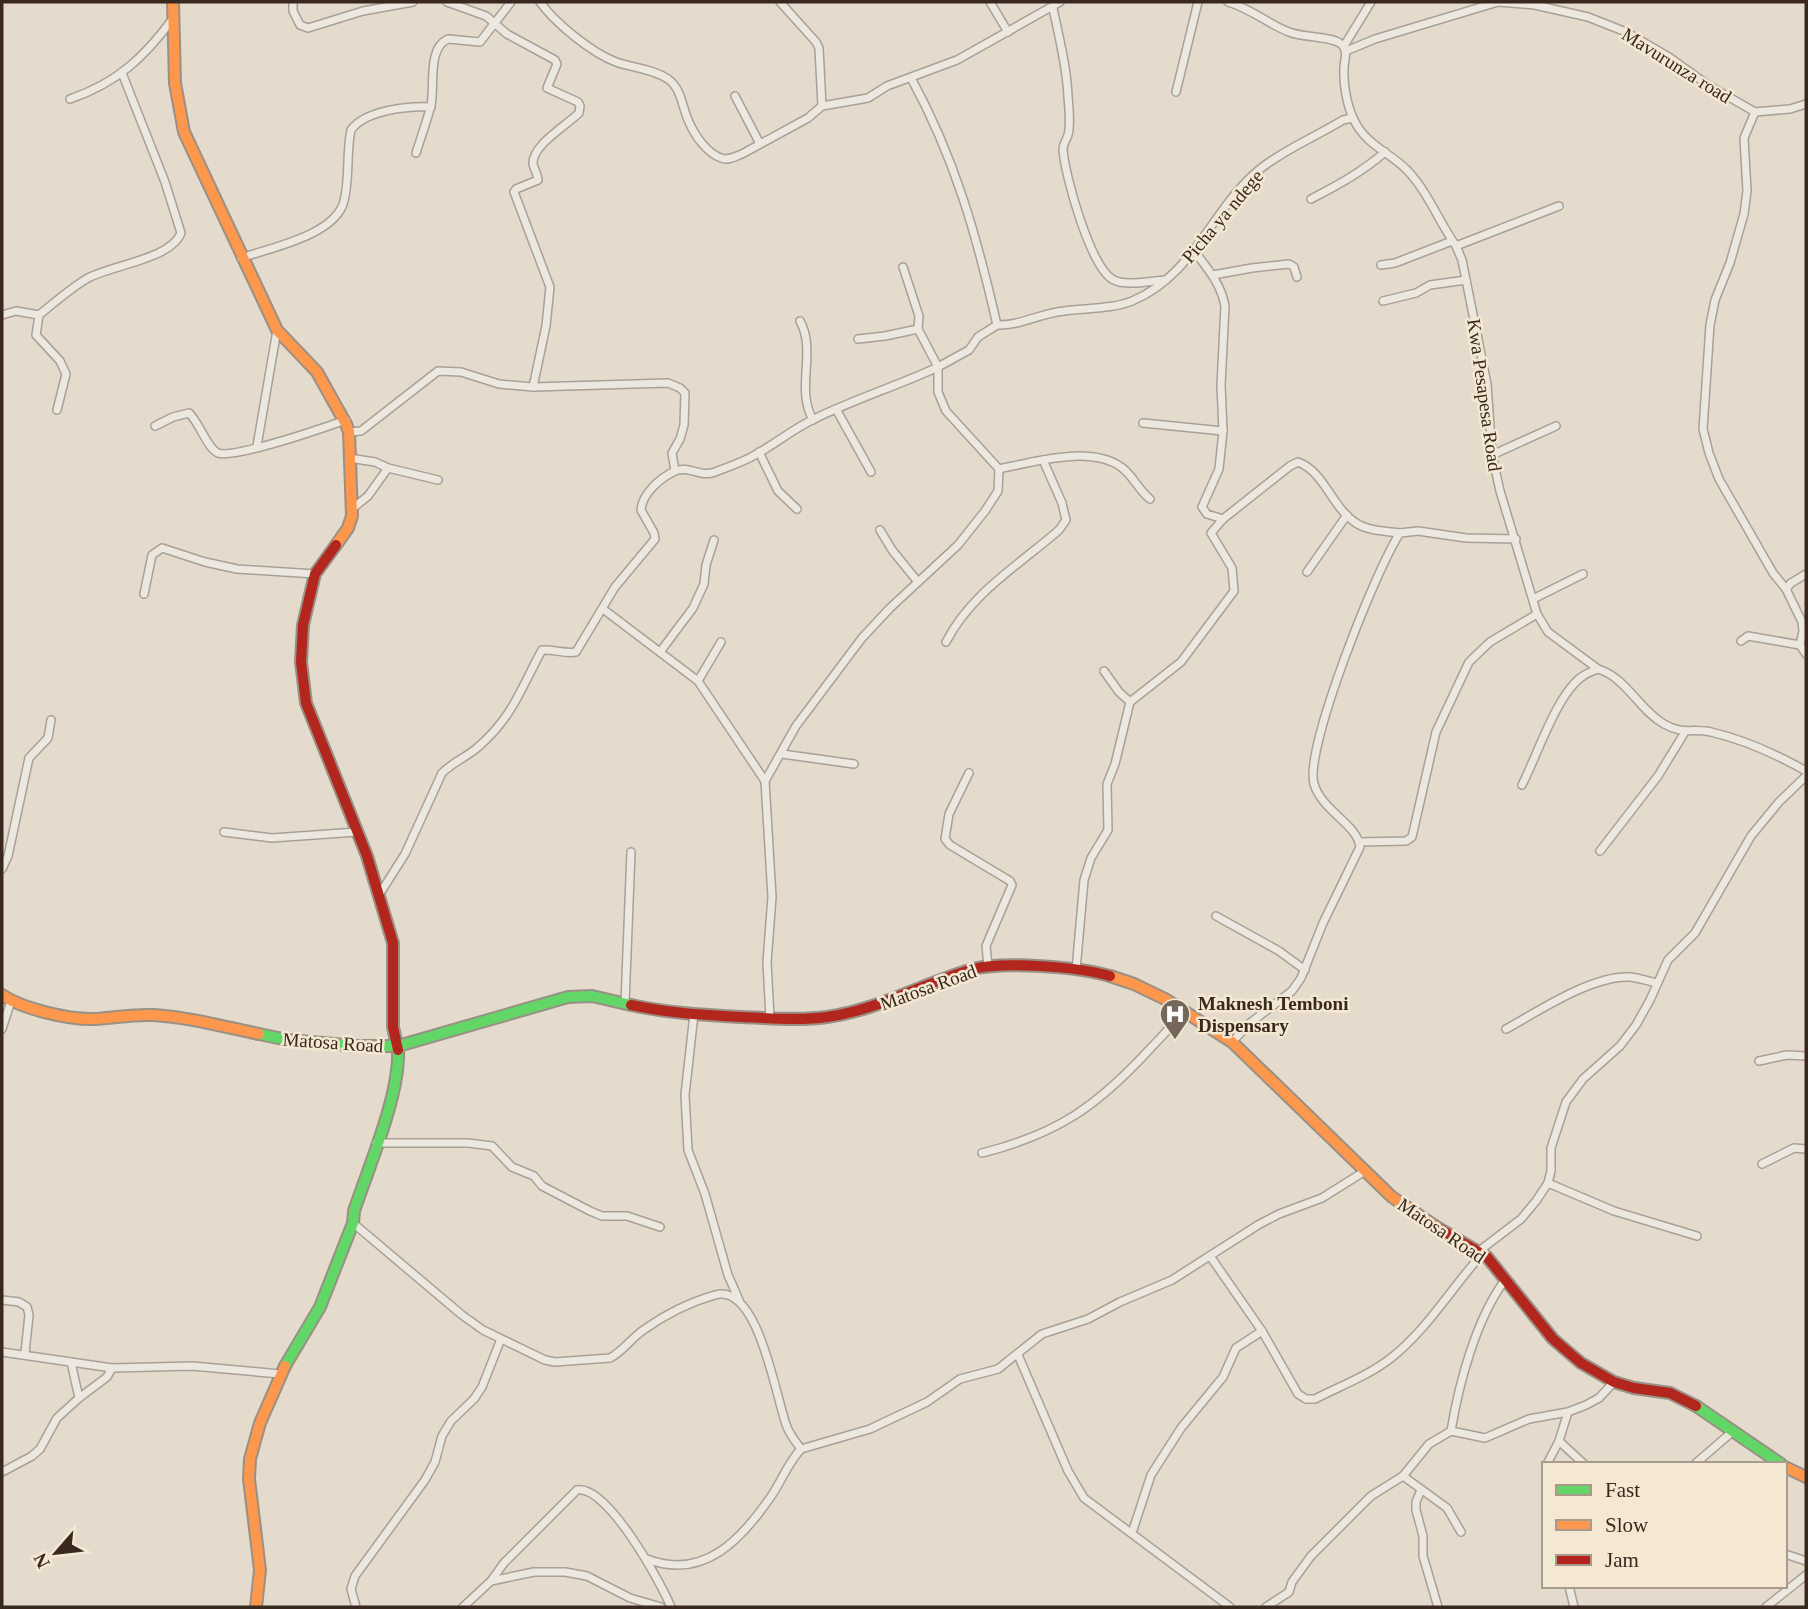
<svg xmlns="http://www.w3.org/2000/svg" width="1808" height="1609" font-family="Georgia,serif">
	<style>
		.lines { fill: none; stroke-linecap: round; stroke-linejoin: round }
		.street-casing { stroke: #a9a096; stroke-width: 10 }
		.fast-casing { stroke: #999086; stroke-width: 14 }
		.slow-casing { stroke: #999086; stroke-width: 14 }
		.jam-casing { stroke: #999086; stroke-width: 14 }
		.street { stroke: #ece7df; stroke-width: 7 }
		.fast { stroke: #63d668; stroke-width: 10 }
		.slow { stroke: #ff974d; stroke-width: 10 }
		.jam { stroke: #b3261e; stroke-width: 10 }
		.labels { text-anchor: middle; stroke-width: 5; stroke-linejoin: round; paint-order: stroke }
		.street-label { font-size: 19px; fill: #38281e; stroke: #f5e8d3 }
		.poi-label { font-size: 19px; font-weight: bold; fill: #38281e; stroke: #f5e8d3; text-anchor: start }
	</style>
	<rect width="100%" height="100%" fill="#e4dbcd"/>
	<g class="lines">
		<!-- street casing -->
		<g class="street-casing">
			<g id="street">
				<polyline points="293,2 293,11 300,25 308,28 363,11 413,2"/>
				<path d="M447,2L486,16L507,34L555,60L557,64L547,88L578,102L580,106L579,113C567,125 532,145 533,164C534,169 538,175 538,180L516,189L514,192L550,287L546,326L533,387"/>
				<path d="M540,2C555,23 592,53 616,62C633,68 653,69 668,79C682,89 682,108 689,122C695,136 707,153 721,158C728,161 736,156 742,154L808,118L822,106L868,98L887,86L957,60L1060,2"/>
				<polyline points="780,2 816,42 819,48 822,106"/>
				<polyline points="990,2 1008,32"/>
				<path d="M1228,2C1250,8 1268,24 1289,32C1304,38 1331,36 1341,44C1349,50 1344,60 1344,68C1343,84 1347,106 1354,120C1366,145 1389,152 1407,170C1428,192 1439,222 1456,246L1462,260L1487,384L1492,455L1500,491L1537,614L1548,632L1598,669"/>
				<path d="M1053,8C1059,38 1067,67 1068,97C1069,109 1071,124 1068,135C1066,141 1063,143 1063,150C1065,176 1090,265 1112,279C1125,287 1150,281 1165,280"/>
				<polyline points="1344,46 1371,2"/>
				<polyline points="1346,51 1375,39 1498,2 1535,5 1588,17 1626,32 1669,57 1708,85 1755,112 1790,109 1806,104"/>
				<path d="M911,78C955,158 977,237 997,325C1020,326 1041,313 1064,311C1085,308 1113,309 1132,301C1192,276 1209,216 1252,176C1275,154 1315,137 1343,120L1353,118"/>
				<polyline points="1176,92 1198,2"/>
				<polyline points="735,96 759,142"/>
				<path d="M70,99C117,83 145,57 174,17"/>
				<polyline points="1755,112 1744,138 1747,191 1744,214 1730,263 1715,300 1710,325 1703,429 1709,453 1719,479 1773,573 1786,589 1802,622 1803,631 1800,645 1806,654"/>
				<path d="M416,153C421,137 427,121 431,105C435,86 427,48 448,39L480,42L511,2"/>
				<path d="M1311,199C1338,185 1362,172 1385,152"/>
				<polyline points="1456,246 1559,206"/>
				<path d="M1195,252C1208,269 1221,284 1225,306L1221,385L1223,431L1219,469L1202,507L1207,514L1223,519"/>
				<path d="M241,258C270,248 336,235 344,201C350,177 346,153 351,130C365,110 408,106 431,107"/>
				<polyline points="1381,265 1395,263 1452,241"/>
				<polyline points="1213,275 1252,268 1289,264 1294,267 1297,277"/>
				<polyline points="1383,301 1416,293 1430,285 1466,280"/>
				<polyline points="2,315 16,311 39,315"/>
				<path d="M800,321C817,352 795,388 813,420"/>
				<polyline points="858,339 885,336 918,329"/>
				<polyline points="836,409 871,472"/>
				<path d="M57,410L66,374L60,361L36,335L39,315C55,302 71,288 88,278C112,265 171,259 181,233L165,182L122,73"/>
				<polyline points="1143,423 1223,431"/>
				<path d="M155,426L173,417L189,413C199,422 207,448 218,453C234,459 326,427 346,420"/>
				<polyline points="349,432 361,431 438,371 461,372 499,384 533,387 668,383 680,388 685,393 684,425 680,439 672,453 675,471"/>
				<polyline points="257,446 277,330"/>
				<polyline points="759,452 778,491 797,509"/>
				<polyline points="1492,455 1556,426"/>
				<polyline points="349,458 375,462 388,468"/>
				<path d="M999,469C1033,462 1090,445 1121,467C1133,475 1138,490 1150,499"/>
				<polyline points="353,508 368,496 388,468 438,480"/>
				<polyline points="880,530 892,550 918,582"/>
				<polyline points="1307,572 1347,515"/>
				<polyline points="1786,589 1791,583 1806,574"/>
				<polyline points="144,594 152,555 162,548 205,562 237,569 315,574"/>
				<polyline points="1533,599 1583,574"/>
				<polyline points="603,609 698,681 765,781 772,897 767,962 770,1018"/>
				<polyline points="1741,641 1748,636 1800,645"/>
				<path d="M946,642C971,593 1019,565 1059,530L1066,520L1062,503L1043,460"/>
				<polyline points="660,652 693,608 704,584 706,565 714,540"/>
				<polyline points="1104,671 1119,692 1130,702"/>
				<polyline points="698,681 721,642"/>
				<polyline points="782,754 854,764"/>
				<polyline points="969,773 949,814 945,839 950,845 1010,881 1012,885 986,946 988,966"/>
				<polyline points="765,781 796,726 862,638 890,608 958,545 985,511 998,491 999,469 946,411 938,392 938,367 969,350 978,337 997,325"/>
				<path d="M1522,785C1537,756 1557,693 1583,676C1587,673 1593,671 1598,669C1626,677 1639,710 1664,724C1683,735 1692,728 1711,732C1745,740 1776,754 1806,771"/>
				<polyline points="224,832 272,838 357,832"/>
				<polyline points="1359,842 1406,841 1412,837 1436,732 1469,662 1490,642 1537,614"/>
				<polyline points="1600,851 1658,776 1685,732"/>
				<polyline points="2,869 8,856 29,758 48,738 51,720"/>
				<path d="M379,895L405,854L442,773C453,762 467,757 478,747C513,717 521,688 542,650C554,649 564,654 576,652L615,587L655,539L654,533L641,510C642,494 660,478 675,471C689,465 700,478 715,472C728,467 743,462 755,455C775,444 793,429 814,419C855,399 897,386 938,367L918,329L919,316L903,267"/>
				<polyline points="1216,916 1279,951 1305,970"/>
				<path d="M1076,970L1084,880L1091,858L1108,830L1107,784L1115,764L1130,702L1181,662L1234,591L1232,568L1211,533L1223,519L1290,466L1298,462C1325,472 1332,508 1356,523C1368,531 1385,531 1400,533"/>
				<polyline points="625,1003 631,852"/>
				<polyline points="694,1014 685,1095 688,1150 705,1194 728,1275 739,1300"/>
				<polyline points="2,1029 11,1001"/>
				<path d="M1506,1029C1539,1011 1592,975 1630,977C1639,978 1648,981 1657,983"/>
				<path d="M1232,1042L1250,1023L1292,991L1301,978L1323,923L1360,847C1358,825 1322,811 1314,784C1304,749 1377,567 1400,533L1418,531L1466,538L1516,539"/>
				<polyline points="1759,1061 1787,1055 1806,1056"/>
				<polyline points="376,1143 468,1143 492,1146 512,1167 534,1176 542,1186 590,1211 602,1216 627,1216 660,1227"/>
				<path d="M982,1153C1057,1134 1096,1107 1148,1051C1160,1038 1173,1026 1183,1010"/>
				<polyline points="1762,1164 1794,1148 1806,1149"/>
				<polyline points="1548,1183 1614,1211 1697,1236"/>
				<path d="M353,1223L462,1315L483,1330L545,1360L555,1362L610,1358C622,1352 631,1339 642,1331C663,1316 690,1302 715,1295C759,1282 776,1400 787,1427C790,1435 796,1442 801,1449L870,1429L927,1402L960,1379L998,1369L1042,1334L1088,1319L1120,1302L1172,1280L1258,1225L1279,1214L1322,1198L1365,1171"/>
				<polyline points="1479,1251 1521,1219 1536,1201 1548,1183 1551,1171 1551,1148 1566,1102 1583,1079 1620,1046 1636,1025 1650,1000 1668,960 1695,933 1751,836 1779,802 1806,776"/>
				<path d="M1210,1256L1262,1331L1298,1394L1306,1399H1315C1340,1386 1368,1376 1391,1358C1427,1330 1452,1287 1483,1253"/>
				<polyline points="2,1300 19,1302 27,1307 29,1315 25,1353"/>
				<polyline points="2,1352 112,1368 192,1366 280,1374"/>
				<polyline points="1018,1355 1068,1471 1084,1498 1230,1607"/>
				<polyline points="79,1398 107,1377 112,1368"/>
				<path d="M1451,1431C1459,1383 1476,1319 1505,1280"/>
				<polyline points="1559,1441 1584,1464"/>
				<polyline points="1547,1464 1559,1441 1568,1412"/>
				<polyline points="1695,1464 1732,1432"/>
				<polyline points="2,1472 32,1456 40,1449 57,1418 79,1398 71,1362"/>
				<polyline points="1403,1476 1447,1508 1461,1532"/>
				<polyline points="1421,1490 1416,1502 1416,1510 1423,1536 1423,1556 1438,1607"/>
				<polyline points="1132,1533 1151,1475 1181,1428 1223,1377 1236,1348 1262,1331"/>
				<polyline points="1785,1554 1806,1561"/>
				<path d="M647,1559C704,1581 742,1539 772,1495C782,1480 788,1463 801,1449"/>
				<path d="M491,1581L504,1563L577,1490C607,1484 661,1583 671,1607"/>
				<polyline points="1569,1586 1574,1607"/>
				<polyline points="356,1607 351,1589 355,1576 425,1480 435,1462 442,1436 451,1421 474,1399 482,1387 501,1339"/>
				<polyline points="463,1607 491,1581 534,1572 565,1572 587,1576 630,1598 661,1607"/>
				<polyline points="1266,1607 1289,1592 1292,1582 1311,1556 1371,1496 1403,1476 1429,1444 1451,1431 1485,1438 1529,1419 1568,1412 1586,1405 1599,1398 1614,1382"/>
				<polyline points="1766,1607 1806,1575"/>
			</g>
		</g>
		<!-- fast casing -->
		<g class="fast-casing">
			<g id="fast">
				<polyline points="259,1034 288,1040 357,1046 398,1046 568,997 592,996 631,1005"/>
				<path d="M285,1366L320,1307L353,1223L354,1211C369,1166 400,1095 398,1050"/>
				<polyline points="1696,1406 1781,1464"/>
			</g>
		</g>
		<!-- slow casing -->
		<g class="slow-casing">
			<g id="slow">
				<polyline points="173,2 175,83 184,132 277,330 317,372 346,424 349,432 352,516 348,528 336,545"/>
				<polyline points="1110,976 1134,984 1165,999 1232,1042 1392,1197 1435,1226"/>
				<path d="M2,995C23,1009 69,1020 95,1019C114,1018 134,1014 153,1015C189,1017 224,1027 259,1034"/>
				<polyline points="1785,1467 1806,1477"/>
				<polyline points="256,1607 260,1570 249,1479 250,1459 260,1423 285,1366"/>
			</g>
		</g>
		<!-- jam casing -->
		<g class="jam-casing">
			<g id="jam">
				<polyline points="336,545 315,574 303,625 301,662 306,703 367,856 393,943 393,1027 398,1050"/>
				<path d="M631,1005C667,1013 705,1015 742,1017C769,1018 799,1021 827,1017C878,1010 924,983 973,969C1003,961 1080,967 1110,976"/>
				<polyline points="1435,1226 1487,1257 1553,1339 1581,1363 1614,1382 1634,1388 1670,1393 1696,1406"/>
			</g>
		</g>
		<!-- street -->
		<use href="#street" class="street"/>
		<!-- fast -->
		<use href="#fast" class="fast"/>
		<!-- slow -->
		<use href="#slow" class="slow"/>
		<!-- jam -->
		<use href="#jam" class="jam"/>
	</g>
	<!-- icons -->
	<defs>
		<g id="hospital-pin" transform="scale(1.575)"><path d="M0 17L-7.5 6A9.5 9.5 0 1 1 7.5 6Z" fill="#74675b" stroke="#f5e8d3"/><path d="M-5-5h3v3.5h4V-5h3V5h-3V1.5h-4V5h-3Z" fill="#fff"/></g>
	</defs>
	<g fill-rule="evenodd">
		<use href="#hospital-pin" x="1175" y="1014"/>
	</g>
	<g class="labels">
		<!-- street labels -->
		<g class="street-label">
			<text transform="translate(1677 65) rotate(32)" y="7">Mavurunza road</text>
			<text transform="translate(1222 216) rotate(-50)" y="7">Picha ya ndege</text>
			<text transform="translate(1485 395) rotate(82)" y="7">Kwa Pesapesa Road</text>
			<text transform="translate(928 987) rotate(-20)" y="7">Matosa Road</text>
			<text transform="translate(333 1042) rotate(4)" y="7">Matosa Road</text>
			<text transform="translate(1442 1230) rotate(34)" y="7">Matosa Road</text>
		</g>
		<!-- poi labels -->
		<g class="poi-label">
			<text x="1198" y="1010">Maknesh Temboni<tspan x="1198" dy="22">Dispensary</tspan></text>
		</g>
	</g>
	<!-- border -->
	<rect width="1808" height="1609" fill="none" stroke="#38281e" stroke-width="7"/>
	<!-- legend -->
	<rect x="1542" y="1462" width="245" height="126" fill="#f5e8d3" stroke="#a99b8b" stroke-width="2"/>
	<rect x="1556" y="1485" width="35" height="10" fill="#63d668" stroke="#a99b8b" stroke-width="2"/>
	<text x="1605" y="1497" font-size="21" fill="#38281e">Fast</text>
	<rect x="1556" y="1520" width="35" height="10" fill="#ff974d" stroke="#a99b8b" stroke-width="2"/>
	<text x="1605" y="1532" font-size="21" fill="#38281e">Slow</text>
	<rect x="1556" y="1555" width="35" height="10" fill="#b3261e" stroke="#a99b8b" stroke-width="2"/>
	<text x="1605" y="1567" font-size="21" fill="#38281e">Jam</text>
	<!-- north arrow -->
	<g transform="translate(56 1553) rotate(242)" stroke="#f5e8d3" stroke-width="5" paint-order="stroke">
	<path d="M0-5L12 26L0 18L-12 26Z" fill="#38281e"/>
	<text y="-10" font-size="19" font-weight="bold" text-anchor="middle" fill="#38281e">N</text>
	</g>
</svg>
